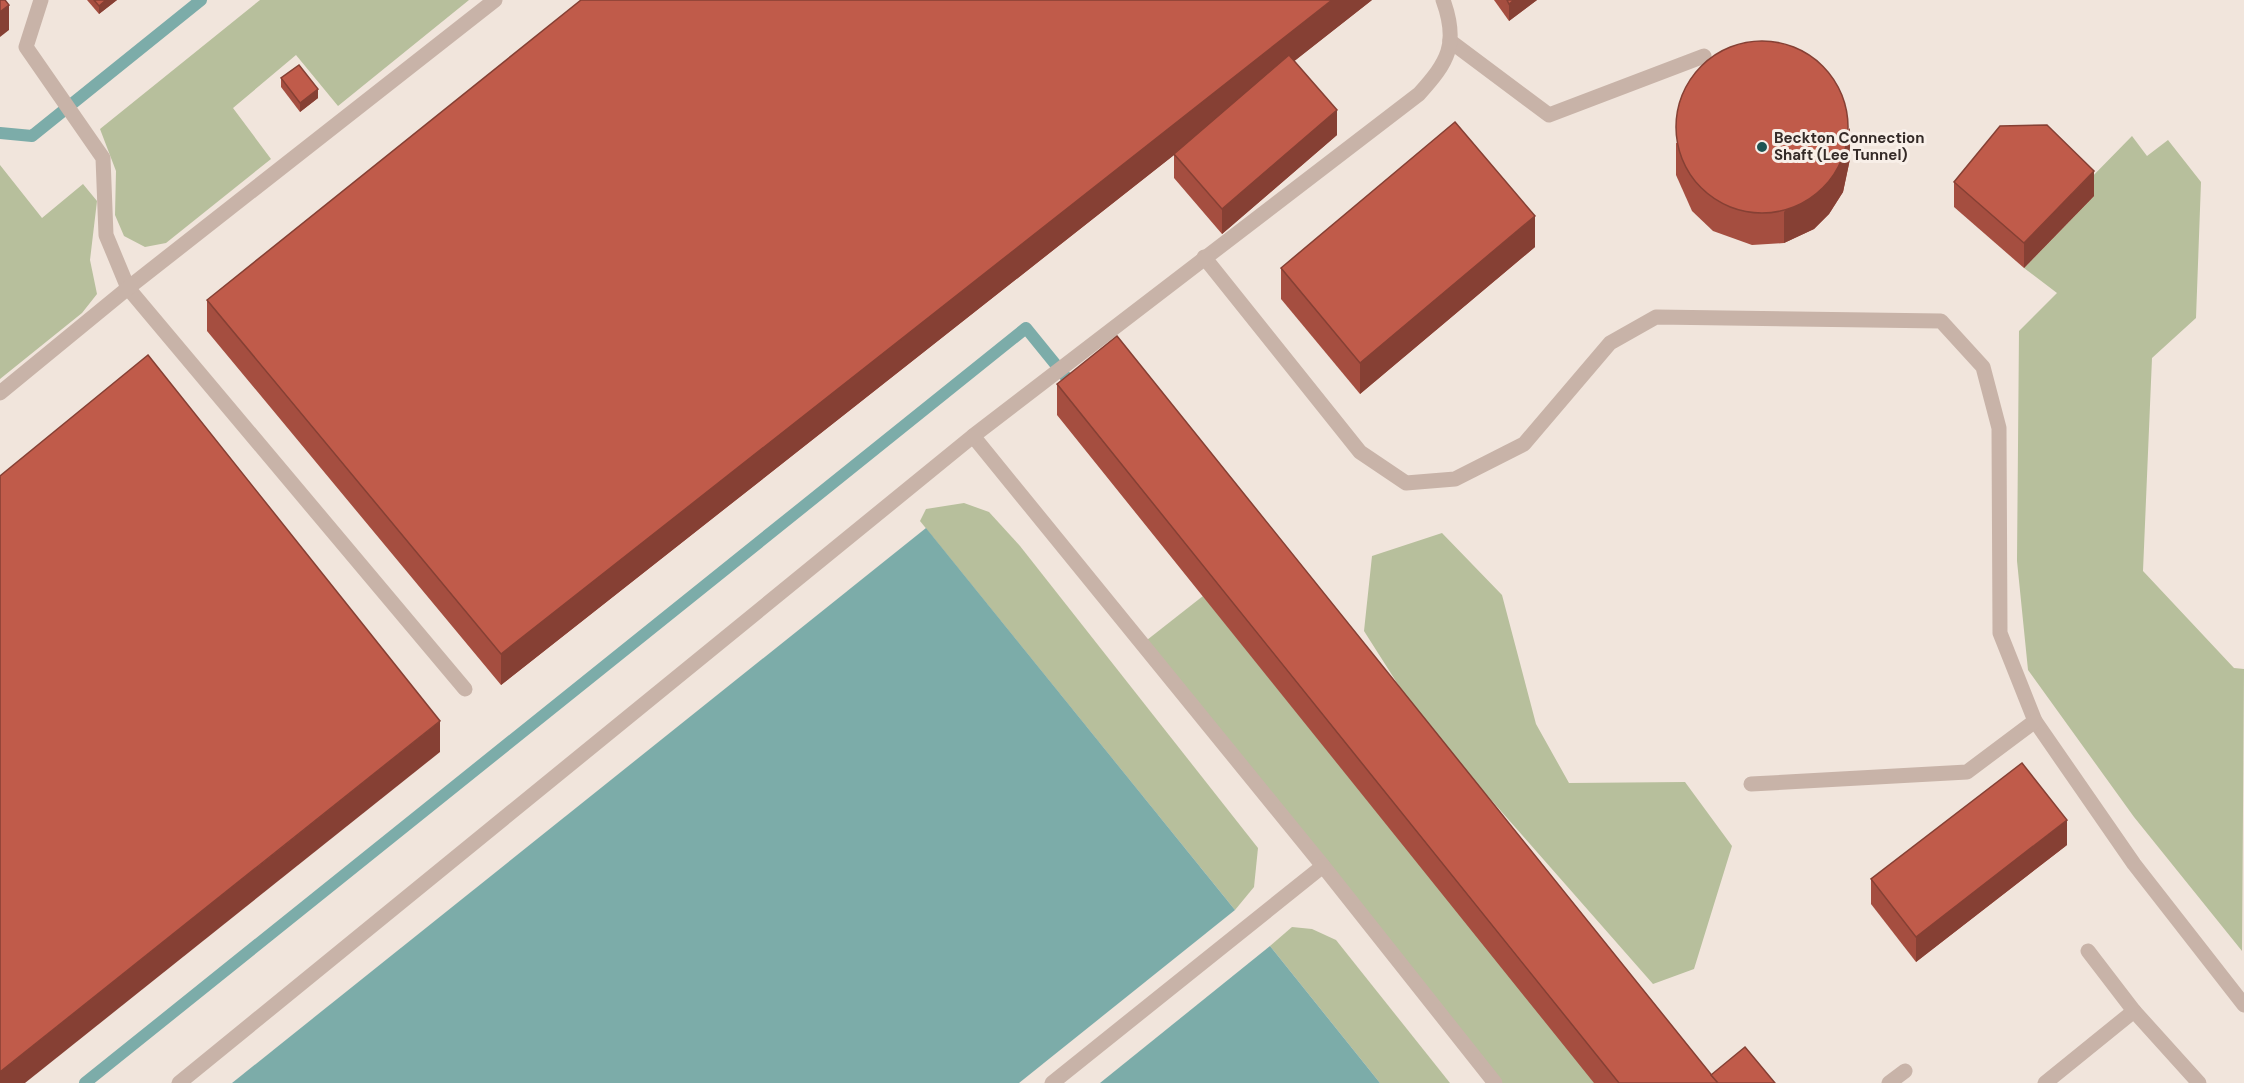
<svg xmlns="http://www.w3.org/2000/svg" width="2244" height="1083" font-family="'DM Sans',sans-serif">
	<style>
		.green { fill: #b7bf9c }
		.water { fill: #7caca9 }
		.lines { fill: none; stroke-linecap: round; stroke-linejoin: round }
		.stream { stroke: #7caca9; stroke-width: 12 }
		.minor { stroke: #c8b3a8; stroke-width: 15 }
		.wall { fill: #a54e40 }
		.shaded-wall { fill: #864034 }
		.building { fill: #c05b4a; stroke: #864034; stroke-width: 1.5 }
		.poi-dot { fill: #1f5553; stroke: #f8efe8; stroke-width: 2 }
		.labels { text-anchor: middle; stroke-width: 6; stroke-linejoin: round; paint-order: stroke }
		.poi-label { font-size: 15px; font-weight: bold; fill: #352b28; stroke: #f8efe8; text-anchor: start }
	</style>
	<rect width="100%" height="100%" fill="#f1e5dc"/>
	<!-- green -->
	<g class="green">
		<polygon points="260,0 469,0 338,106 296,55 233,108 271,159 166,243 145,247 124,236 115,215 116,171 100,129"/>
		<polygon points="2132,136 2147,156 2168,140 2201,182 2196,318 2152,358 2143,571 2234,668 2244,669 2242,951 2134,817 2028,670 2017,561 2019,331 2057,293 2024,268 2094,196 2084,185"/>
		<polygon points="0,165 42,218 83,184 97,201 90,260 97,294 82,313 0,379"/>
		<polygon points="964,503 989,512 1020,546 1258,848 1254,887 1235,910 920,521 926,509"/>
		<polygon points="1442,533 1502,595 1536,724 1569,783 1685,782 1732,846 1694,969 1653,984 1420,719 1364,631 1372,556"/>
		<polygon points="1203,596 1595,1083 1502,1083 1147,640"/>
		<polygon points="1292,927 1312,929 1336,940 1450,1083 1380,1083 1270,946"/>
	</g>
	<!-- water -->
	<g class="water">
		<polygon points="926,528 1235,910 1019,1083 232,1083"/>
		<polygon points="1270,946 1380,1083 1100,1083"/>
	</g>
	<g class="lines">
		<!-- stream -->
		<g class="stream">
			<polyline points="0,133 32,136 201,0"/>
			<polyline points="85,1083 1026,328 1065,376"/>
		</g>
		<!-- minor -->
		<g class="minor">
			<polyline points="41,0 26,47 103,158 106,235 128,288 465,689"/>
			<polyline points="1450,41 1549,115 1704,56"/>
			<polyline points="1204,257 1360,452 1406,483 1455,479 1524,444 1610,343 1656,317 1941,321 1983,367 1999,428 2000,633 2035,721 2134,864 2244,1005"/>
			<polyline points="0,393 128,288 495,0"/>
			<polyline points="973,436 1323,866 1495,1083"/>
			<polyline points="1751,784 1967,772 2035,721"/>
			<polyline points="2088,951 2134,1011"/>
			<path d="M179,1083L973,436L1419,94C1448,62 1459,44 1443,0"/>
			<polyline points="1052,1083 1323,866"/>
			<polyline points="1889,1083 1905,1071"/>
			<polyline points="2045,1083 2134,1011 2199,1083"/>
		</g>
	</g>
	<!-- wall -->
	<g class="wall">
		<polygon points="87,0 117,0 99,14"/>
		<polygon points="1372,0 1294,61 1337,135 1222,234 1174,178 1174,155 501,685 207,331 207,300"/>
		<polygon points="1494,0 1537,0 1509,21"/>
		<polygon points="281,78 318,98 300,112 281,87"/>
		<polygon points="1676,143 1850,159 1843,192 1829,214 1814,229 1784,243 1752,245 1713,231 1692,211 1676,175"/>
		<polygon points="1954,182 2094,196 2024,268 1954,207"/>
		<polygon points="1535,247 1360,394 1281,299 1281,268"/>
		<polygon points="1057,384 1711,1075 1775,1083 1594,1083 1057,415"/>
		<polygon points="2067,845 1916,962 1871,904 1871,879"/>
	</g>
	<!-- shaded-wall -->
	<g class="shaded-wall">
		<polygon points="106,0 117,0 99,14 99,6"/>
		<polygon points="1332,0 1372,0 1175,155 1174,154 1174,155 501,685 501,654"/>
		<polygon points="1514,0 1537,0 1509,21 1509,4"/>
		<polygon points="9,5 9,30 0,37 0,12"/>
		<polygon points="318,89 318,98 300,112 300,103"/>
		<polygon points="1337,110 1337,135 1222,234 1222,209"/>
		<polygon points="1850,128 1850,159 1843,192 1829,214 1814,229 1784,243 1784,212"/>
		<polygon points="2094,171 2094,196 2024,268 2024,243"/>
		<polygon points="1535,216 1535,247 1360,394 1360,363"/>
		<polygon points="440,721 440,752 25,1083 0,1083 0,1072"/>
		<polygon points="2067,820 2067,845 1916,962 1916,937"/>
	</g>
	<!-- building -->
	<g class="building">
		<polygon points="0,0 5,0 9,5 0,12"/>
		<polygon points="94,0 106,0 99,6"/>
		<polygon points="581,0 1332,0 501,654 207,300"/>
		<polygon points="1507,0 1514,0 1509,4"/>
		<circle cx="1762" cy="127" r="86"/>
		<polygon points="1289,55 1337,110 1222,209 1174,154"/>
		<polygon points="299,65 318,89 300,103 281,78"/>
		<polygon points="1455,122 1535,216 1360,363 1281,268"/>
		<polygon points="2047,125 2094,171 2024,243 1954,182 2000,126"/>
		<polygon points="1117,336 1718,1083 1619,1083 1057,384"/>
		<polygon points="148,355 440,721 0,1072 0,476"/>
		<polygon points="2022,763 2067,820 1916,937 1871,879"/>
		<polygon points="1745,1047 1775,1083 1718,1083 1711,1075"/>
	</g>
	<!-- markers -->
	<circle class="poi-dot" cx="1762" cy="147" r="6"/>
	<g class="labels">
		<!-- poi labels -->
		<g class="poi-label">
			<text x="1774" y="143">Beckton Connection<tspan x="1774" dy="17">Shaft (Lee Tunnel)</tspan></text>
		</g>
	</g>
</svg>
